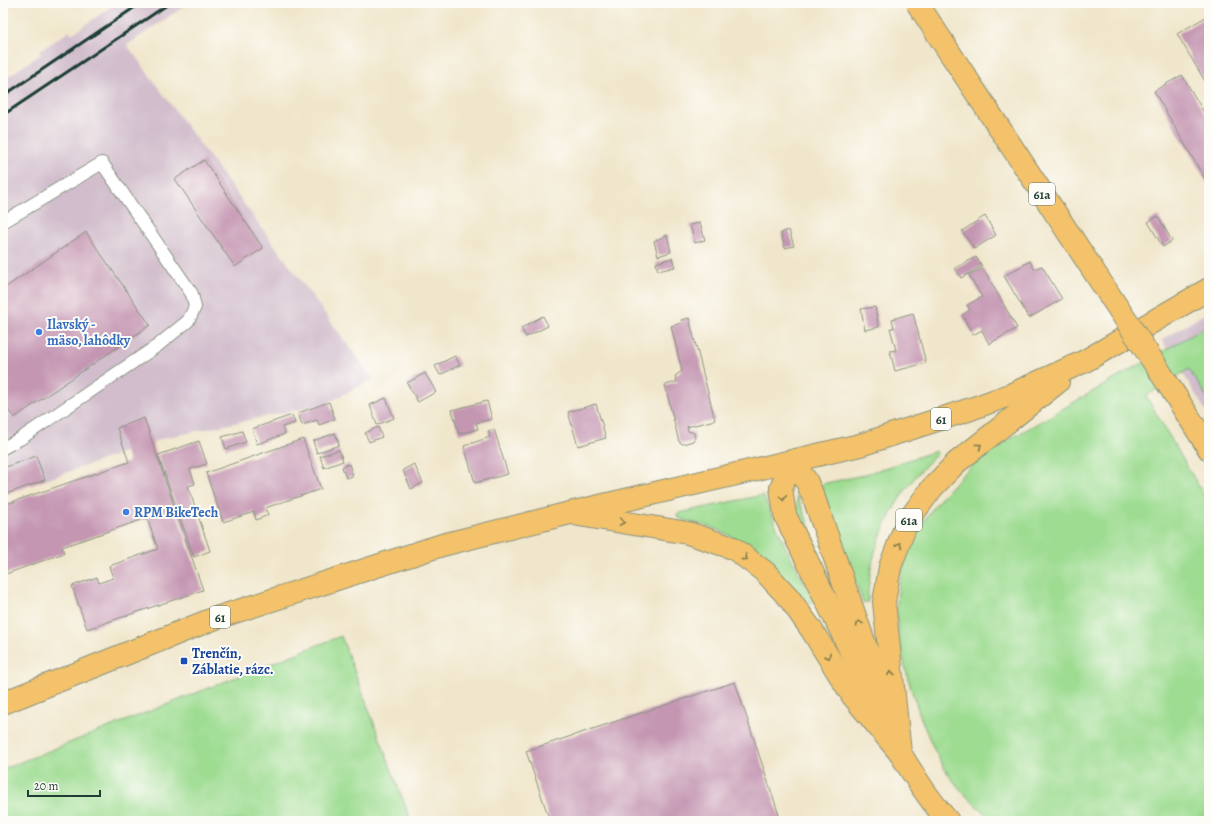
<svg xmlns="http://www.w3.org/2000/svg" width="1212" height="824" font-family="Alegreya,serif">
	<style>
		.industrial { fill: #d1bdcc }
		.green { fill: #9ddc91; stroke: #5e8c62 }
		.building { fill: #c496b2 }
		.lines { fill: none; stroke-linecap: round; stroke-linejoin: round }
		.service-casing { stroke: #889280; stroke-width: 14 }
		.primary-casing { stroke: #889280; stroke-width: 24 }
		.service { stroke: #fff; stroke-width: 12 }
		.primary { stroke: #f3c26a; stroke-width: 22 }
		.rail { stroke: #1f3d34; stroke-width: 3 }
		.primary-bridge-casing { stroke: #889280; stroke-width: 24; stroke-linecap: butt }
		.primary-bridge { stroke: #f3c26a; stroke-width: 22 }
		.oneway { stroke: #7e794c }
		.shop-dot { fill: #3f7fe0; stroke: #fdfcf7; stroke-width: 1.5 }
		.transit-dot { fill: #1a4fb4; stroke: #fdfcf7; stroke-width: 1.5 }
		.labels { text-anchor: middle; stroke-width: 4; stroke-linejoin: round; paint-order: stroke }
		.shield { fill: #fdfcf7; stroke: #62766e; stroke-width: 1 }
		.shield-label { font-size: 13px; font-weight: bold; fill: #1f3d34 }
		.shop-label { font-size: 14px; font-weight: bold; fill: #366cbe; stroke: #fdfcf7; text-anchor: start }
		.transit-label { font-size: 14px; font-weight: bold; fill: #164399; stroke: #fdfcf7; text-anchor: start }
	</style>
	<rect width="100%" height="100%" fill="#fdfcf7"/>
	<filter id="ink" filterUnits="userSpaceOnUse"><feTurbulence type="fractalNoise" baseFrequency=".025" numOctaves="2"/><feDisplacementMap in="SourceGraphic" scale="8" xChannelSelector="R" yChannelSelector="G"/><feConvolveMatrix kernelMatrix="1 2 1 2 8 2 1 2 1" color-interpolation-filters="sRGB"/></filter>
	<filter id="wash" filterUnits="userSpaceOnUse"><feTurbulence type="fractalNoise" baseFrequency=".012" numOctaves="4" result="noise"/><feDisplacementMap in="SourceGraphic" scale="16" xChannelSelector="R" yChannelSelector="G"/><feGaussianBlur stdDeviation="0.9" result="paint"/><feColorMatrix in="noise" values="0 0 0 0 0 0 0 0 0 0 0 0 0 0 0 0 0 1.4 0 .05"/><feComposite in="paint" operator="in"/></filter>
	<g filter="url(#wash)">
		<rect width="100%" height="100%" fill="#f0e6cb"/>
		<!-- industrial -->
		<g class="industrial">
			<polygon points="117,3 189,3 127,45 373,379 325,404 164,438 3,495 3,80 41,54 39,51 70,31 72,34"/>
			<polygon points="1209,311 1209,416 1162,340"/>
		</g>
		<!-- green -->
		<g class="green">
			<path d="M1209,325V401L1189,369L1146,396L1209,504V811L1197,821H995C977,808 961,792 948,774C925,741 898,658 897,617C896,595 900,573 908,552C924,511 956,479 989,451Z"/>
			<path d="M936,451L937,454C897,491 867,546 868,602L863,603L821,487L822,484L863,475Z"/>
			<path d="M763,495L784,544L814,602L811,604C785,577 751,543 715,529C703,524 688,523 677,517V514L684,512Z"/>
			<polygon points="797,495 820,553 819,555 797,513"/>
			<polygon points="341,636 411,821 3,821 3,769"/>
		</g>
		<g id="blocks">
			<!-- building -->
			<g class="building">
				<polygon points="1209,15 1209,88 1177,34"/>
				<polygon points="1182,75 1209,121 1209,186 1154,91"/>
				<polygon points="204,160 263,248 235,267 175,179"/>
				<polygon points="985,216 996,235 974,249 962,231"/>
				<polygon points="1158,216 1172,241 1163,247 1148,222"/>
				<polygon points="700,223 705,240 695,243 690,225"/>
				<polygon points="789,230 794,246 785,248 781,233"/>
				<polygon points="86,232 150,325 14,418 3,402 3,289"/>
				<polygon points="667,235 671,252 658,256 654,241"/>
				<polygon points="976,257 982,266 961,278 955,268"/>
				<polygon points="672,258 675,267 658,271 656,263"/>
				<polygon points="1030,261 1034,269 1042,266 1062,299 1029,318 1004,276"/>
				<polygon points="983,268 1017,328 989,344 982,330 973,335 962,315 970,310 967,305 982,297 969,275"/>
				<polygon points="875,307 879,327 865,330 861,309"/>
				<polygon points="913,313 926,363 895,371 890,351 896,350 890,328 894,328 892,319"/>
				<polygon points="543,316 548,326 526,337 521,328"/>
				<polygon points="689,318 715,420 687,427 688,431 694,433 695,437 693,441 683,444 679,442 665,385 677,382 675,376 682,371 671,326 682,323 681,320"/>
				<polygon points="455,356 460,365 440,375 435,366"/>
				<polygon points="425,373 436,392 418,402 407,383"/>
				<polygon points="386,398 394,418 377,425 370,405"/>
				<polygon points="487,401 492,419 476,423 478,429 459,434 452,410"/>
				<polygon points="329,402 335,419 319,425 317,420 302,425 298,413"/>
				<polygon points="596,404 606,438 578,446 568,412"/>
				<polygon points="292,415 295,423 282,427 285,434 257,444 252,429"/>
				<polygon points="144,418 203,590 87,629 72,586 97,577 99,583 113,578 109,566 158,549 147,518 62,547 64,553 3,575 3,505 129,462 117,428"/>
				<polygon points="378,427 382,437 369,442 365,433"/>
				<polygon points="494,429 508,474 475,483 464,446 490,437 488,431"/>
				<polygon points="242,431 246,442 226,449 222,437"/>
				<polygon points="335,433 339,445 317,453 313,441"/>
				<polygon points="303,439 321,489 265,508 268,515 256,520 254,512 223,522 206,473"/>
				<polygon points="199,441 207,464 190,469 195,484 188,486 210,551 194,557 158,455"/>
				<polygon points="339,450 343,461 324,468 320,456"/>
				<polygon points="36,456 45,480 3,495 3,468"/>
				<polygon points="349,464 353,476 346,478 342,467"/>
				<polygon points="414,464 423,483 411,489 403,470"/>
				<polygon points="735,682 781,821 550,821 526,751"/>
			</g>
		</g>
	</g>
	<g filter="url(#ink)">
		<use href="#blocks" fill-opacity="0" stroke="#889280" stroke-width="1"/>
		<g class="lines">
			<!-- service casing -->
			<g class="service-casing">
				<polyline id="service" points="3,222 102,163 192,294 195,307 188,321 157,346 20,439 3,448"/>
			</g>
			<!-- primary casing -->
			<g class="primary-casing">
				<g id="primary">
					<polyline points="1168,384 1209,449"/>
					<path d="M792,462L781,488L785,515L900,753C915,777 929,800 948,821"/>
					<polyline points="792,462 806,480 815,501 878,682"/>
					<polyline points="579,515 688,533 733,548 765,572 789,598 811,629 852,695 900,753"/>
					<polyline points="3,703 213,619 442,545 570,513 860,445 971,409 1012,394 1085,361 1209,289"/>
					<polyline points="900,753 884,602 890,567 907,522 932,488 956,463 1058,382"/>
				</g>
			</g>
			<!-- service -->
			<use href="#service" class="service"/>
			<!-- primary -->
			<use href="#primary" class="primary"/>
			<!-- rail -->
			<g class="rail">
				<polyline points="3,96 141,3"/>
				<polyline points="3,115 170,3"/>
			</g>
			<!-- primary-bridge casing -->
			<g class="primary-bridge-casing">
				<polyline id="primary-bridge" points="917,3 1168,384"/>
			</g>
			<!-- primary-bridge -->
			<use href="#primary-bridge" class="primary-bridge"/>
		</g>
		<!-- one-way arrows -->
		<defs><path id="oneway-chevron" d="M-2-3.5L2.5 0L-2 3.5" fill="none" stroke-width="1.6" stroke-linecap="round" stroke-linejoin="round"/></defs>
		<g class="oneway">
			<use href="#oneway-chevron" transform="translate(979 446) rotate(-38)"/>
			<use href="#oneway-chevron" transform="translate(783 498) rotate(83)"/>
			<use href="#oneway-chevron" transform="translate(622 522) rotate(10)"/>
			<use href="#oneway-chevron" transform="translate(899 545) rotate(-69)"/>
			<use href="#oneway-chevron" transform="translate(745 558) rotate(37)"/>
			<use href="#oneway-chevron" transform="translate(859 623) rotate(-110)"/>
			<use href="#oneway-chevron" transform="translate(828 656) rotate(59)"/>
			<use href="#oneway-chevron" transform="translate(891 673) rotate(-96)"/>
		</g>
	</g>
	<!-- markers -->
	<g class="shop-dot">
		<circle cx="39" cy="332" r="4"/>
		<circle cx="126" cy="512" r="4"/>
	</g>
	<rect class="transit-dot" x="180" y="657" width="8" height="8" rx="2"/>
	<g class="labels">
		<!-- shield labels -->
		<g class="shield">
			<rect x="1029" y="183" width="26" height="22" rx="3"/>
			<rect x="931" y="408" width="20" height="22" rx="3"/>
			<rect x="896" y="509" width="26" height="22" rx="3"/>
			<rect x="210" y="606" width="20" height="22" rx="3"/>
		</g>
		<g class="shield-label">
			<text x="1042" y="199">61a</text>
			<text x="941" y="424">61</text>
			<text x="909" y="525">61a</text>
			<text x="220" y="622">61</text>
		</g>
		<!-- shop labels -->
		<g class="shop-label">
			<text x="47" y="329">Ilavský -<tspan x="47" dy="16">mäso, lahôdky</tspan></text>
			<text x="134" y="517">RPM BikeTech</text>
		</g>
		<!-- transit labels -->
		<g class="transit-label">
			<text x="192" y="658">Trenčín,<tspan x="192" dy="16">Záblatie, rázc.</tspan></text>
		</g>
	</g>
	<!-- margin -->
	<rect width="1212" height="824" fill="none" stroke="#fdfcf7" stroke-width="16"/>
	<!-- scale -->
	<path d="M28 790v6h72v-6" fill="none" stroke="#1f3d34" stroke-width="2"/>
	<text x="34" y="790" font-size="12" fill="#1f3d34" stroke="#fdfcf7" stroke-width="3" paint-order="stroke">20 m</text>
</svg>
